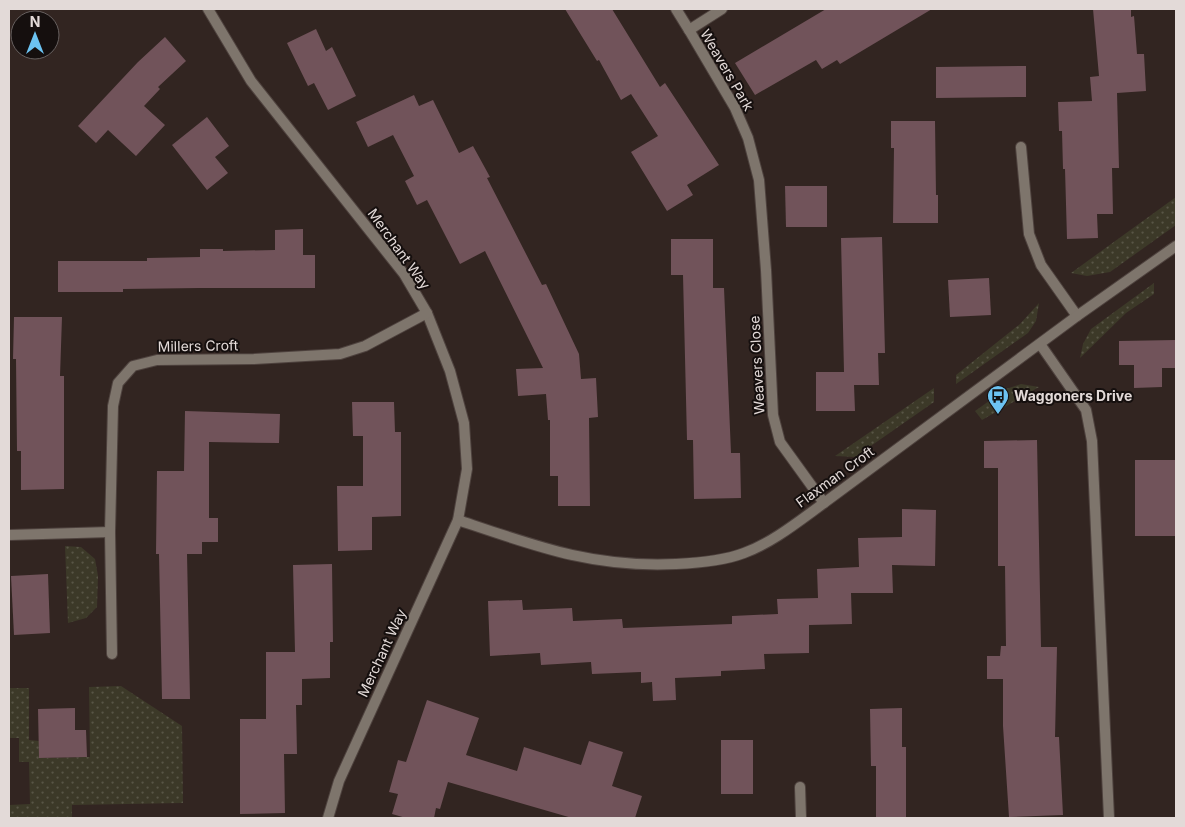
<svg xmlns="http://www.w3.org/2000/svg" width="1185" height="827" font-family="Inter,sans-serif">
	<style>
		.grass { fill: url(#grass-dots) }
		.building { fill: #71535a }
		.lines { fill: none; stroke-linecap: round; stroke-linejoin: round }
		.street-casing { stroke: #4e423e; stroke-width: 12 }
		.street { stroke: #7e756c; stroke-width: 10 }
		.labels { text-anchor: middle; stroke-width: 4; stroke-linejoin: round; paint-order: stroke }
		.street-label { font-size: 14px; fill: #e3dad8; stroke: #150f0e }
		.poi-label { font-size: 14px; font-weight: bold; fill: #e3dad8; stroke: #150f0e; text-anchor: start }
	</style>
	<defs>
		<pattern id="grass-dots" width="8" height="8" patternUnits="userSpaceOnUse" patternTransform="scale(1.25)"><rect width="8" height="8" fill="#3c3928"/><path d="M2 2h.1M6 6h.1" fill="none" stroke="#585546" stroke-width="1.8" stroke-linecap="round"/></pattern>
	</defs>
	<rect width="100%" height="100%" fill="#322521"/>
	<!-- grass -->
	<g class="grass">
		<polygon points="1176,197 1176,225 1110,272 1087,276 1071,273"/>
		<polygon points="1154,283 1154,294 1126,313 1080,358 1083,344 1091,329"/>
		<polygon points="1039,303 1036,321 1028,333 956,384 956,375 1020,324"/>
		<polygon points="1021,384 1039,387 982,420 975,411 1006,389"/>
		<polygon points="934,388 934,402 855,457 835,456"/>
		<polygon points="65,546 81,547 95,559 98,576 97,607 86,618 68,623"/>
		<polygon points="121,686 182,726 183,803 72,805 72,818 9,818 9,805 30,804 29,762 19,762 19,738 9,738 9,688 29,688 29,740 39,741 40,758 90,757 89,687"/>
	</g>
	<!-- building -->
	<g class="building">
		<polygon points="565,9 612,9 660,87 665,83 719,165 687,185 693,195 667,211 631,152 658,136 631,94 621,100 599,60 597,61"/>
		<polygon points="826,9 932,9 840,64 837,60 822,69 816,60 755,95 735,63"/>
		<polygon points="1093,9 1131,9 1131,17 1134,16 1137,54 1144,54 1146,91 1117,93 1119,168 1112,168 1113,214 1097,214 1098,238 1067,239 1065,169 1063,169 1062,131 1059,131 1058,102 1092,101 1090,77 1099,76"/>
		<polygon points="316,29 326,51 332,47 356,96 328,110 314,83 308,86 287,43"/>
		<polygon points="165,37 186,61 158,87 160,89 144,106 165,125 136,156 108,130 96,143 78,126 138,62"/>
		<polygon points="1026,66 1026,97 936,98 936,67"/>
		<polygon points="414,95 419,106 433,100 459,153 473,146 490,177 487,178 542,285 546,284 579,354 581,379 596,378 598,417 589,418 590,506 558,506 558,476 550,476 550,420 548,420 546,394 518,396 516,369 543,368 485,251 460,264 427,200 417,205 405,181 414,176 393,135 368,147 356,122"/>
		<polygon points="207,117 229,146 215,157 228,173 207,190 172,145"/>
		<polygon points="891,121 935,121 936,195 938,195 938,223 893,223 894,148 891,148"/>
		<polygon points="785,186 827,186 827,227 786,227"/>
		<polygon points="303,229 303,255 315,255 315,288 200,288 123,289 123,292 58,292 58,261 147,261 147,258 200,257 200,249 223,249 223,251 275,250 275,230"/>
		<polygon points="882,237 885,353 878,353 879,385 854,385 855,411 816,411 816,372 844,372 841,238"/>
		<polygon points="671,239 713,239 713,288 724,288 731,453 740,453 741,498 694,499 693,440 687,440 683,275 671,275"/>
		<polygon points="989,278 991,315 950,317 948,280"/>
		<polygon points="14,317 62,317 60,376 64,376 64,489 21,490 21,451 17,451 16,359 13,359"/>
		<polygon points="1176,340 1176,368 1162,368 1162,387 1134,388 1134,365 1119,365 1119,341"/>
		<polygon points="352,402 394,402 395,432 401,432 401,516 372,517 372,550 338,551 337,486 363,486 363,436 353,436"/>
		<polygon points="185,411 280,414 279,443 209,442 209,518 218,518 218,542 202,542 202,554 187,554 190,699 162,699 159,554 156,554 157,471 184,471"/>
		<polygon points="1037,440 1041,647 1057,647 1055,737 1059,737 1063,815 1009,817 1003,726 1003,679 987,679 987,656 1000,656 1001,646 1006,646 1005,566 998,566 998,468 984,468 984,441"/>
		<rect x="1135" y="460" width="41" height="76"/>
		<polygon points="902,509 936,510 935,566 892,565 893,593 851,593 852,624 809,625 809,653 764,654 765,669 721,671 721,676 675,678 676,700 653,701 652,682 641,683 641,672 592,674 591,662 541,665 540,653 490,656 488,601 522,600 523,610 572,608 573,621 622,619 623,628 732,624 732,616 778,614 777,599 818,598 817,569 859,567 858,538 902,537"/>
		<polygon points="332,564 333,642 330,642 330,678 302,679 302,705 296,705 297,754 284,754 285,813 240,814 240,719 266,719 266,652 295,652 293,565"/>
		<polygon points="48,574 50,633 14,635 11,576"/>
		<polygon points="427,700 479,718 466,755 517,771 524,747 581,765 589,741 623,752 612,786 642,796 635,818 572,818 448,782 440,809 436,808 434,818 406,818 392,814 398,794 389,792 398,760 406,762"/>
		<polygon points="75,708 75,730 86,730 87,757 39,758 38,709"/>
		<polygon points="902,708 902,747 906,747 906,818 876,818 876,766 871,766 870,709"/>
		<rect x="721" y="740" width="32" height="54"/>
	</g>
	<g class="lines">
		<!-- street casing -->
		<g class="street-casing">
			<g id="street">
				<polyline points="208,9 251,81 404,274 427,313 450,371 464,423 467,469 458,520 339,781 328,818"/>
				<polyline points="676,9 689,30"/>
				<polyline points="722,9 689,30 735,108 748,138 759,180 766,270 773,415 780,442 824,503"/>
				<polyline points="1021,147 1029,234 1041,265 1077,316"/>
				<polyline points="1040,344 1086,410 1092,441 1109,818"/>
				<path d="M458,520C535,546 593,568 676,564C698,563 723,561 744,553C772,543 799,521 824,503L1077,316L1176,246"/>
				<polyline points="9,535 110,532"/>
				<polyline points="112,654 110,532 113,406 118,383 133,366 157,360 254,359 340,354 365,346 427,313"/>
				<polyline points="800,787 801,818"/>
			</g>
		</g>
		<!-- street -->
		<use href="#street" class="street"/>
	</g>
	<!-- icons -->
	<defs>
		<g id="bus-pin" transform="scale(1.125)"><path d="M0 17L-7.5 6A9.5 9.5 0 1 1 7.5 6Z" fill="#6cc3f2" stroke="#150f0e"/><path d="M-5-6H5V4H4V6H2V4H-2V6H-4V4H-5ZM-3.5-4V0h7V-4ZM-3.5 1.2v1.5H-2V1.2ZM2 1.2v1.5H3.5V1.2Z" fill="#111"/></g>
	</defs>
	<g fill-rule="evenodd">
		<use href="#bus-pin" x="998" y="396"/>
	</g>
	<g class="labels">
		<!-- street labels -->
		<g class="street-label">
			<text transform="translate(727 70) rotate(60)" y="5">Weavers Park</text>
			<text transform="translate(399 249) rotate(54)" y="5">Merchant Way</text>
			<text transform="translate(198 346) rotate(-1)" y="5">Millers Croft</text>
			<text transform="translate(757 365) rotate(-93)" y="5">Weavers Close</text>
			<text transform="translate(835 477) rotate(-36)" y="5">Flaxman Croft</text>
			<text transform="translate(382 653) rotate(-65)" y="5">Merchant Way</text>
		</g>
		<!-- poi labels -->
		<g class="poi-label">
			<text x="1014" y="401">Waggoners Drive</text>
		</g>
	</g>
	<!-- border -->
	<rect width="1185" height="827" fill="none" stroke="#e3dad8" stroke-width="20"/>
	<!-- north arrow -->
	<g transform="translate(35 35)"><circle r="24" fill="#150f0e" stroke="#67605f"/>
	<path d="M0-4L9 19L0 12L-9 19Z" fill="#6cc3f2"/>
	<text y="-8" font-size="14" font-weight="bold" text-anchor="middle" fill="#e3dad8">N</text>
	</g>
</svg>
